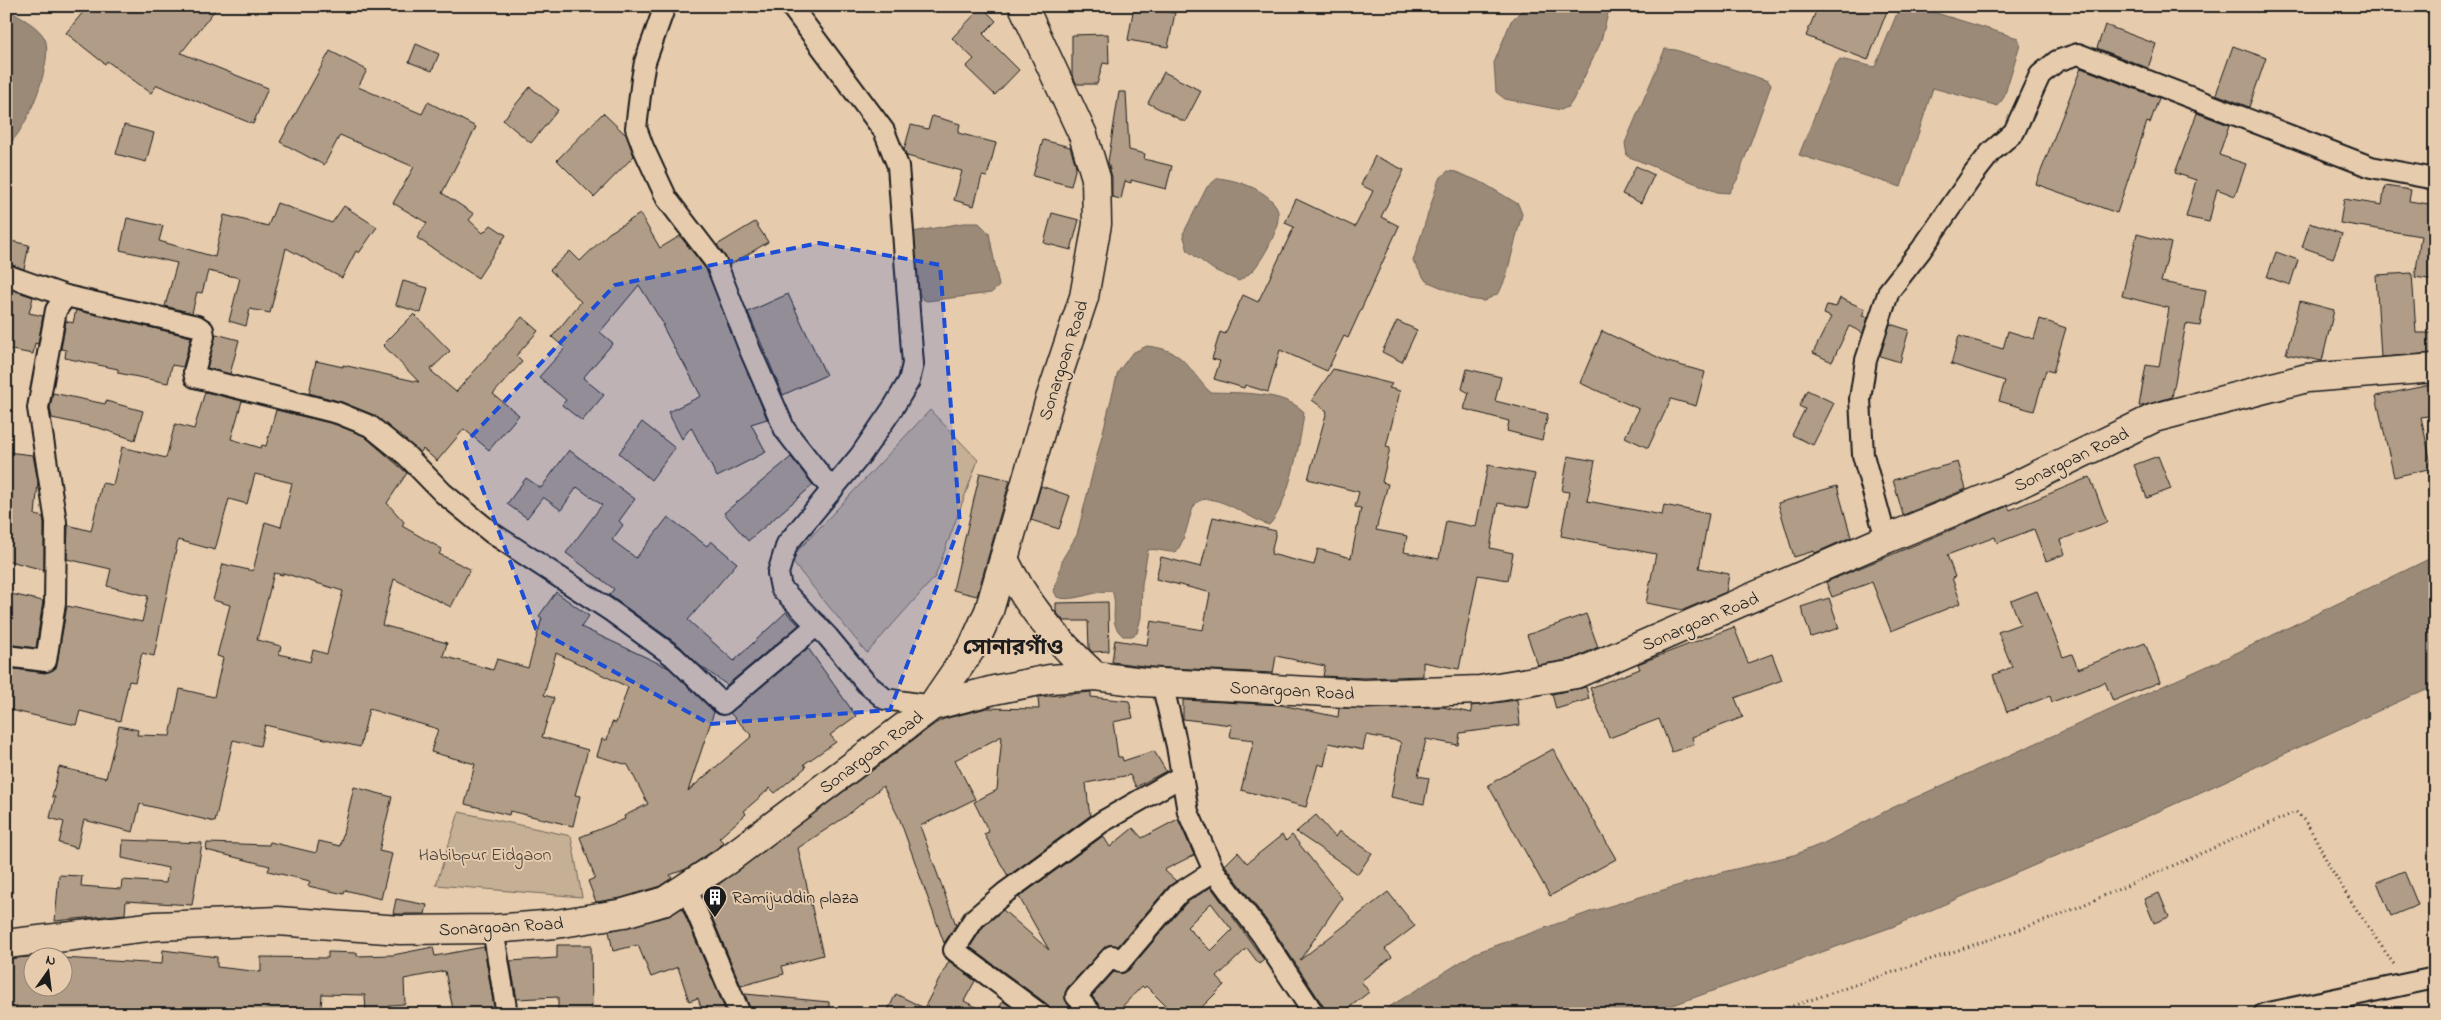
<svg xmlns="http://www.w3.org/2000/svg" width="2441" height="1020" font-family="'Indie Flower','Noto Sans Bengali',sans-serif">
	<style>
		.green { fill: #c5af95; stroke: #706658 }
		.water { fill: #9b8a78; stroke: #685e53 }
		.building { fill: #b19d87; stroke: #1c1c1c; fill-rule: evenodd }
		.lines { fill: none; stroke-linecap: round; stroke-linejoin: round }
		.minor-casing { stroke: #1c1c1c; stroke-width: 24 }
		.secondary-casing { stroke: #1c1c1c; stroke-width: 31 }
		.path { stroke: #1c1c1c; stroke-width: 3; stroke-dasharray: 1 4; stroke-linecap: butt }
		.minor { stroke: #e6cbad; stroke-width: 20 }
		.secondary { stroke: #e6cbad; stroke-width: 28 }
		.marked { fill: #1d4ed8; fill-opacity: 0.2; stroke: #1d4ed8; stroke-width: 4; stroke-dasharray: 10 6; stroke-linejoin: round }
		.labels { text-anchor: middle; stroke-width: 4; stroke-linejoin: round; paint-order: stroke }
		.street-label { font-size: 18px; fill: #1c1c1c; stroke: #e6cbad }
		.park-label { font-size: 18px; fill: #46413a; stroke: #e6cbad }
		.poi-label { font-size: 18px; fill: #1c1c1c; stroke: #e6cbad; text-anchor: start }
		.district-label { font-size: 22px; font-weight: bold; fill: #1c1c1c; stroke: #e6cbad }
	</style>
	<rect width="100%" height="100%" fill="#e6cbad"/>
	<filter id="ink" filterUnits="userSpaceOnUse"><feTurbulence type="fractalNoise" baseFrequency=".02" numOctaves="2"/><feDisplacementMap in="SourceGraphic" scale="10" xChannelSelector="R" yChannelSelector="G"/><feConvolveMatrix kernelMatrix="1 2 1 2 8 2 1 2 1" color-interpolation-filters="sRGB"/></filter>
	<g filter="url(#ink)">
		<!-- green -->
		<g class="green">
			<polygon points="930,410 978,460 935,577 867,653 790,559"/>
			<polygon points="459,812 571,836 582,897 436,885"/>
		</g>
		<!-- water -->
		<g class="water">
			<polygon points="1526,6 1610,6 1600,44 1573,100 1569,106 1561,110 1505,99 1496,92 1494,63 1511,21"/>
			<polygon points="1900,6 1913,6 2018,38 2020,44 2004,97 1998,106 1933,88 1901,187 1799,155 1834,67 1840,59 1875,67"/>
			<path d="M6,9C19,17 38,25 45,39C54,60 26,135 6,146Z"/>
			<polygon points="1665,49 1676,50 1768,81 1771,85 1737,180 1729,193 1717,192 1627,156 1625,143"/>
			<polygon points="1448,171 1456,172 1483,183 1518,204 1522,214 1506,277 1499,293 1484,301 1469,299 1426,281 1413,261 1439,179"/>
			<path d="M1218,178C1237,180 1265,189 1276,206C1285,222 1264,257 1254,269C1250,274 1244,277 1239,281L1214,270L1188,251L1183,234L1207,187Z"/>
			<polygon points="963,223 979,223 989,233 999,286 991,293 927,301 922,299 916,286 913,232"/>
			<path d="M1147,346C1186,350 1186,368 1210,392C1238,393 1284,391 1304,412C1301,440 1288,506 1269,525C1252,521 1204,482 1193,508C1187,523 1186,539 1176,552C1166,553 1158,548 1148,550L1142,584L1141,617L1137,633L1132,636H1123C1107,623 1119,608 1112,591C1096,590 1071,603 1057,597L1054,591L1063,558L1077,535L1118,372L1132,353Z"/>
			<polygon points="2435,556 2435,685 2155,813 1892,927 1648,1014 1378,1014 1475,953 1590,912 1723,872 1794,855 1824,843 1892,808 2232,655"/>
			<polygon points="1252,1010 1264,1014 1229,1014 1232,1011"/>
		</g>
		<!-- building -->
		<g class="building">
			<polygon points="88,6 218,6 181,53 268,88 253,124 157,85 151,93 107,61 105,64 66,33"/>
			<polygon points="1134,6 1175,13 1168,47 1128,40"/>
			<polygon points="1818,6 1889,6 1868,60 1806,36"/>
			<polygon points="982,7 996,21 983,34 1019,70 995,95 966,67 974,59 952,38"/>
			<polygon points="2105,25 2156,44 2148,68 2097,48"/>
			<polygon points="1108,34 1109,64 1103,63 1097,84 1077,84 1072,75 1072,35"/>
			<polygon points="416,44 439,54 432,71 409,62"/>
			<polygon points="2233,46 2266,58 2249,107 2216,94"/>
			<polygon points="330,51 367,70 358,87 422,114 428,102 476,127 442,193 474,214 469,220 483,233 491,225 506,235 478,278 417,238 427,223 393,203 414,167 340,135 324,165 280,142"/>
			<polygon points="2081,68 2159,98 2150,123 2147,122 2117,213 2036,184"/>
			<polygon points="1164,72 1201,91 1185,122 1148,103"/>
			<polygon points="530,87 558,110 531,143 503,120"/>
			<polygon points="1119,92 1126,92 1129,150 1145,154 1144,159 1172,166 1166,189 1131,180 1131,183 1125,181 1121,199 1112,197 1112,177 1108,162"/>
			<polygon points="603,113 626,135 634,156 594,197 557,160"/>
			<polygon points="2197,113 2229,125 2219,155 2246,164 2235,196 2217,189 2209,222 2186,217 2196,180 2175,173"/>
			<polygon points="932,116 960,124 958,133 996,143 987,177 982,176 974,206 954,200 962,171 907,156 904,150 911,125 928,129"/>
			<polygon points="124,125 154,133 146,162 116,154"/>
			<polygon points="1043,140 1070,147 1076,166 1071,186 1033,176"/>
			<polygon points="1375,156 1404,170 1381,217 1399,226 1348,338 1344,336 1327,371 1280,350 1268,392 1245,385 1244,388 1214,379 1220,361 1212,359 1220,332 1225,334 1243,295 1258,302 1294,227 1285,223 1296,199 1355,227 1373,191 1361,185"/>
			<polygon points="1636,166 1654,175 1641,203 1622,194"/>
			<polygon points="2385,186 2411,190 2409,201 2435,205 2435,280 2415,277 2421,236 2340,223 2344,199 2382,205"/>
			<polygon points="277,203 332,223 344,206 377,227 359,253 356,251 342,278 286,248 270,313 250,309 246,326 229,321 240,278 208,271 202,293 197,292 192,313 165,306 177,263 120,250 127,218 163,226 159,241 215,257 224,215 268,226"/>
			<polygon points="1052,213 1079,220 1071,250 1044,243"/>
			<polygon points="640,214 660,248 680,236 706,269 767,419 751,424 766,452 717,477 691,427 682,439 668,412 701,396 682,360 681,361 662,325 664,325 639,285 600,332 613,343 583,378 604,395 582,421 562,405 566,400 539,377 565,348 552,337 581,302 550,270 570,251 580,261 609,233"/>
			<polygon points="755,222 768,242 730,265 717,245"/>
			<polygon points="2310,223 2342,234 2333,258 2302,247"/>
			<polygon points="2137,234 2171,243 2161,282 2206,290 2200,326 2186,324 2172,397 2142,406 2139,406 2146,365 2159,367 2169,308 2122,296"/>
			<polygon points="6,240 29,245 24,269 6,263"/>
			<polygon points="2276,252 2298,260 2290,285 2267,277"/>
			<polygon points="2412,273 2416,333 2435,333 2435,353 2381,357 2376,275"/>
			<polygon points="403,281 428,288 421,313 396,305"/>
			<polygon points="6,288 33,297 29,313 43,316 38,344 35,343 33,354 7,349 10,337 6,336"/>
			<polygon points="788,294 826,375 783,395 748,312"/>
			<polygon points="1840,298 1865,309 1862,316 1868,317 1863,333 1849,326 1832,362 1813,353 1831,317 1824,314 1827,305 1836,307"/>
			<polygon points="2300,301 2334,310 2322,361 2286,354"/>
			<polygon points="76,310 191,337 183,367 172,365 168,383 118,373 118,369 65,358 66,350 61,349 66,321 73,323"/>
			<polygon points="414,314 450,351 430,370 456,392 522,317 538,331 516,356 522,362 493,394 519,415 489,450 464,429 437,461 423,449 420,453 374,415 342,402 309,393 316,361 343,367 343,365 419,382 383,345"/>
			<polygon points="2040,319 2066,328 2053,372 2046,370 2034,411 1999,401 2005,381 1951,364 1959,336 2003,349 2008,331 2034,339"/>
			<polygon points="1397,321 1417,330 1402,362 1382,352"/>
			<polygon points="1890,324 1909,330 1900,362 1880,356"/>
			<polygon points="1602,331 1668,362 1705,372 1696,406 1671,399 1648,448 1625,437 1639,409 1580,383"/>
			<polygon points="216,334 239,340 230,374 207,368"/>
			<polygon points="1333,369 1392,384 1389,388 1400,391 1386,447 1390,448 1382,482 1388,484 1376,530 1407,536 1404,552 1439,559 1446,521 1476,527 1488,465 1535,474 1528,508 1498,503 1490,548 1513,553 1508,580 1478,575 1459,669 1423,662 1423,676 1364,678 1323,676 1325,666 1276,656 1273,673 1152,667 1112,662 1115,640 1147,645 1151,621 1203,630 1210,594 1208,592 1156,579 1161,557 1201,567 1213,517 1276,531 1271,554 1314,565 1318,549 1351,558 1361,508 1355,507 1359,492 1308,479 1327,411 1312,400"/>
			<polygon points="1467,369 1501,377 1495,401 1548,414 1542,440 1507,431 1509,421 1464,409 1469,393 1462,389"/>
			<polygon points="2435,384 2435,415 2421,417 2432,468 2394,477 2376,396"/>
			<polygon points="1807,390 1834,403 1813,445 1792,435 1805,409 1799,406"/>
			<path d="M205,392L242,401L231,439L261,448L262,445L266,446L276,410L334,424L364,436L407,473L387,503L404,522L402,526L442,549L439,554L470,569L451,607L394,579L382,625L447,643L443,656L493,670L497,659L528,668L542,618L539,616L556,592L589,616L581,627L669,668L714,712L688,791L752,736L730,713L808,648L856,716L830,735L836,742L804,764L806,767L775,793L770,788L744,811L746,814L719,838L724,843L717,848L686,869L670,875L672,878L658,887L621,898L596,902L588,881L595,878L580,837L625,819L624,816L648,804L628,765L597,756L602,739L607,740L612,722L616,723L628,687L556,653L544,695L554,698L542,737L588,750L575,795L580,796L573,826L510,811L509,815L465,804L475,764L431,752L438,729L369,709L360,747L265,725L260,746L233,740L215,822L140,804L133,832L84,820L77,848L59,843L64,822L50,818L55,797H52L59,767L106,778L119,726L138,730L137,735L170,736L180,689L214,697L223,658L217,656L230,605L213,600L223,564L253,571L265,522L281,527L292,483L255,474L247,504L229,499L215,550L178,540L154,656L142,653L135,682L129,681L120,721L80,711L76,725L6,709V668L45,673L56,668L67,606L142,622L148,596L107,586L111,569L67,559L68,525L91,531L102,483L113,485L122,447L166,458L175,424L194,429ZM274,573L283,575V573L343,591L327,654L313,650L310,662L279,654L281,646L257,640Z"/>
			<polygon points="53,393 105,404 106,401 143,411 135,440 99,428 52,418 50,408"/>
			<polygon points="642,422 675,448 651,480 619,453"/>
			<polygon points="569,450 635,499 619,521 623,525 612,540 636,558 668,517 707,546 711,541 737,563 688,620 734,661 786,612 799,625 727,685 699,665 680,646 609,595 614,589 566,553 602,505 577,487 561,510 543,497 527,518 507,504 526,478 541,488"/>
			<polygon points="6,452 33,455 38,482 35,515 43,517 44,523 44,570 6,560"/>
			<polygon points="1568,456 1595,461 1587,501 1662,515 1664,505 1709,514 1699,568 1729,574 1726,592 1683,610 1646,603 1656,554 1561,536 1569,492 1562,491"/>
			<polygon points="2158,456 2171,489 2147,498 2134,465"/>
			<polygon points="791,457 813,485 748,541 724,513"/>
			<polygon points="1958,462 1966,489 1903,515 1893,480"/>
			<polygon points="980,473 1010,480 977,596 953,590"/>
			<polygon points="2090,477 2107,522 2060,540 2065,554 2046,561 2034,529 1997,543 1995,537 1947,555 1955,577 1952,578 1961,603 1891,631 1872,582 1832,597 1826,582 2008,506 2010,510"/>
			<polygon points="1041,486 1070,496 1059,529 1031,520"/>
			<polygon points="1837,486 1851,537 1815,553 1814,551 1794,557 1778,503"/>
			<polygon points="2037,591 2063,657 2072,654 2078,669 2145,643 2160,682 2113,701 2105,682 2052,702 2050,696 2007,712 1993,675 2012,667 1998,632 2020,624 2011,601"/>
			<polygon points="6,593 43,601 36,648 6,644"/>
			<polygon points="1829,598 1839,628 1811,637 1801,607"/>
			<polygon points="1108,602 1109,651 1092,652 1089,648 1088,621 1064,621 1056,612 1056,603"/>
			<polygon points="1586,614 1598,647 1572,659 1538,665 1527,635"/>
			<polygon points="1734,627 1748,663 1772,654 1782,680 1735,698 1743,717 1692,737 1694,744 1672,752 1659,719 1609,738 1590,688 1640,669 1638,664 1648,660"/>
			<polygon points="1586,687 1589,699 1556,709 1552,694"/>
			<polygon points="1091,692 1091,697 1129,701 1133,718 1113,722 1118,757 1122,757 1123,761 1154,751 1166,771 1136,787 1130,775 1086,783 1089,810 1091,815 1008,876 984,834 989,832 974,802 997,790 1002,736 955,760 975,799 920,826 956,925 944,943 900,820 883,786 845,817 798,848 823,955 782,966 784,974 741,986 703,896 719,889 718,885 936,723 944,719 987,708 1039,709 1038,697"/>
			<polygon points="1183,700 1281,705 1338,717 1339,708 1442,707 1472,713 1471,706 1517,700 1520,725 1460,733 1458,745 1426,739 1418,776 1429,778 1424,804 1391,797 1401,744 1399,741 1366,735 1363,750 1329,743 1324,766 1318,764 1306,807 1241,790 1254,740 1230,737 1232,725 1183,719"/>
			<polygon points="1553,749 1616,859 1550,896 1488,785"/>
			<polygon points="354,787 392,797 379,851 392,854 381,899 345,890 344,894 308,886 310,881 268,871 270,866 206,850 207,843 269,845 270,842 316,853 319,841 340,846"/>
			<polygon points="1316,815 1335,837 1339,831 1372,853 1358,874 1296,832"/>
			<polygon points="1178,819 1194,855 1164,870 1176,881 1169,886 1118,946 1108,945 1104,948 1067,988 1065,999 1076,1014 1052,1014 1047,1004 970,947 983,927 1003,910 1049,950 1019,897 1103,836 1110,847 1133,828 1142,838"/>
			<polygon points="1282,835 1286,841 1292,835 1342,898 1300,960 1388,892 1415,926 1385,949 1392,957 1361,981 1369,992 1341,1014 1326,1014 1324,1007 1272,928 1225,865 1238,852 1247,863"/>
			<polygon points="123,840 202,843 192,905 126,901 125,914 55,921 59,875 82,876 81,886 121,889 122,880 166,883 168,868 122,858"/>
			<polygon points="2404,871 2418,905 2391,916 2377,882"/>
			<path d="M1211,887L1264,960L1259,964L1247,948L1217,977L1224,985L1195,1014H1174L1146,986L1144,988L1142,986L1115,1014H1107L1101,1009L1092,996L1114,972L1124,973L1129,970L1186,903ZM1211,903L1232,930L1211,951L1187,927Z"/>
			<polygon points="2159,893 2169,917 2154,923 2144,899"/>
			<polygon points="396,899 427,905 425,914 393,914"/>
			<polygon points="682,908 727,1014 703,1014 698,998 689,1001 678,967 651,977 638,945 613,951 609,931 669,916"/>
			<polygon points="557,945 591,945 592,1014 558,1014 558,997 517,999 510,961 557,958"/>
			<polygon points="433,947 435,956 484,947 495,1014 454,1014 445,971 404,979 405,1004 390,1005 390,1014 366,1014 365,995 322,994 321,1008 308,1008 308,1014 6,1014 6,959 28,957 61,958 32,958 32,988 62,988 62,958 162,964 163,950 217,957 217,967 261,972 261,957 328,958 328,952 357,953 357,956 393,955"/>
			<polygon points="949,961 975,981 964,1001 990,1014 886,1014 896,994 924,1008"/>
			<polygon points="745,994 829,1002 829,1014 752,1014"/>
			<polygon points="1003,1001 1020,1014 996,1014"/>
		</g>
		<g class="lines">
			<!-- minor casing -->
			<g class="minor-casing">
				<g id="minor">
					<polyline points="665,6 645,62 642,79 636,128 643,147 667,199 716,263 750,350 785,430 832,490"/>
					<polyline points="791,6 884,131 898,166 913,364 909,381 893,408 860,456 787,544 778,573 781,588 828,637 866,683 885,699 932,706"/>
					<polyline points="6,275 66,296"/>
					<polyline points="1886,539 1863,455 1860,399 1866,360 1889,291 1921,250 1973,175 1991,152 2014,132 2040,75 2057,61 2078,54 2371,167 2435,179"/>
					<polyline points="6,656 46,661 55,603 56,522 38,408 56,310 66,296 197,326 203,330 204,336 194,372 195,377 338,413 370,426 407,456 443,493 492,533 611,611 673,656 723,704 817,625"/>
					<polyline points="1162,683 1177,746 1188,812 1214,871 1262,935 1314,1014"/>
					<polyline points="686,887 740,1014"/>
					<polyline points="493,929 507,1014"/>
					<polyline points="1040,1014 954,950 974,919 1006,892 1102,822 1182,776"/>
					<polyline points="1089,1014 1090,1012 1076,996 1112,956 1120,962 1178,894 1214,871"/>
					<polyline points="2264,1014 2435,978"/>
				</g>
			</g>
			<!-- secondary casing -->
			<g class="secondary-casing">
				<g id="secondary">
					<path d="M1004,559C1025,603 1059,643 1095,676"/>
					<polyline points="932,706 994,690 1050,679 1095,676 1143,682 1364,694 1480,690 1576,674 1886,539 2011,488 2154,418 2307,378 2435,368"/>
					<polyline points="6,944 156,926 278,921 400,930 493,929 556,924 624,913 665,901 726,861 932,706 973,646 989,611 1049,402 1084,297 1097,224 1096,178 1083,135 1023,6"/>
				</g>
			</g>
			<!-- path -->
			<path class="path" d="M1769,1014L2053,918L2296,812C2313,827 2320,850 2332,870C2351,903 2373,934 2395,966"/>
			<!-- minor -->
			<use href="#minor" class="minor"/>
			<!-- secondary -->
			<use href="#secondary" class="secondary"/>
		</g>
	</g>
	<!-- marked area -->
	<path class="marked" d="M819,243L940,265L960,525L890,710L710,724L536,629L465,443L615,285Z"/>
	<!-- icons -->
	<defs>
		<g id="building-pin" transform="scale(1.25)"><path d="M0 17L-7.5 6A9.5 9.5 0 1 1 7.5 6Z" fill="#1c1c1c" stroke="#e6cbad"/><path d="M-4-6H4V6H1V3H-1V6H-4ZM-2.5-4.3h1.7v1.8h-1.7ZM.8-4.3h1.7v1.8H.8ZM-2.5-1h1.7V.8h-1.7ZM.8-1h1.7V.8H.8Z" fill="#fff"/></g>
	</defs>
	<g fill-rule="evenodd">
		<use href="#building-pin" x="715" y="897"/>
	</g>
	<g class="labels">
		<!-- street labels -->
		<g class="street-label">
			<text transform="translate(1063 360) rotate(-72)" y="6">Sonargoan Road</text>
			<text transform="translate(2071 459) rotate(-26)" y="6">Sonargoan Road</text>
			<text transform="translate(1700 621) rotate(-23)" y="6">Sonargoan Road</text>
			<text transform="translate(1292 690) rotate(3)" y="6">Sonargoan Road</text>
			<text transform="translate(871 752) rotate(-37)" y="6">Sonargoan Road</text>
			<text transform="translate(501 926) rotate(-3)" y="6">Sonargoan Road</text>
		</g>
		<!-- park labels -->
		<g class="park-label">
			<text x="485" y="860">Habibpur Eidgaon</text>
		</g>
		<!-- poi labels -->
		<g class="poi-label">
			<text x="732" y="903">Ramijuddin plaza</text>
		</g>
		<!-- district labels -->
		<g class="district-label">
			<text x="1013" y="654">সোনারগাঁও</text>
		</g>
	</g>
	<!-- margin -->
	<rect width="2441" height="1020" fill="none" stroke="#e6cbad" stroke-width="25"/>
	<rect x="12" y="12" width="2416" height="995" fill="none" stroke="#1c1c1c" stroke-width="2" filter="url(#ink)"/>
	<!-- north arrow -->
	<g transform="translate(48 972) rotate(14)"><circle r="24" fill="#e6cbad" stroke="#958573"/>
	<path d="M0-4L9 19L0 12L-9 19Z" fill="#1c1c1c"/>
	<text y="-8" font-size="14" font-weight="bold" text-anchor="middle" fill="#1c1c1c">N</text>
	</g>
</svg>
